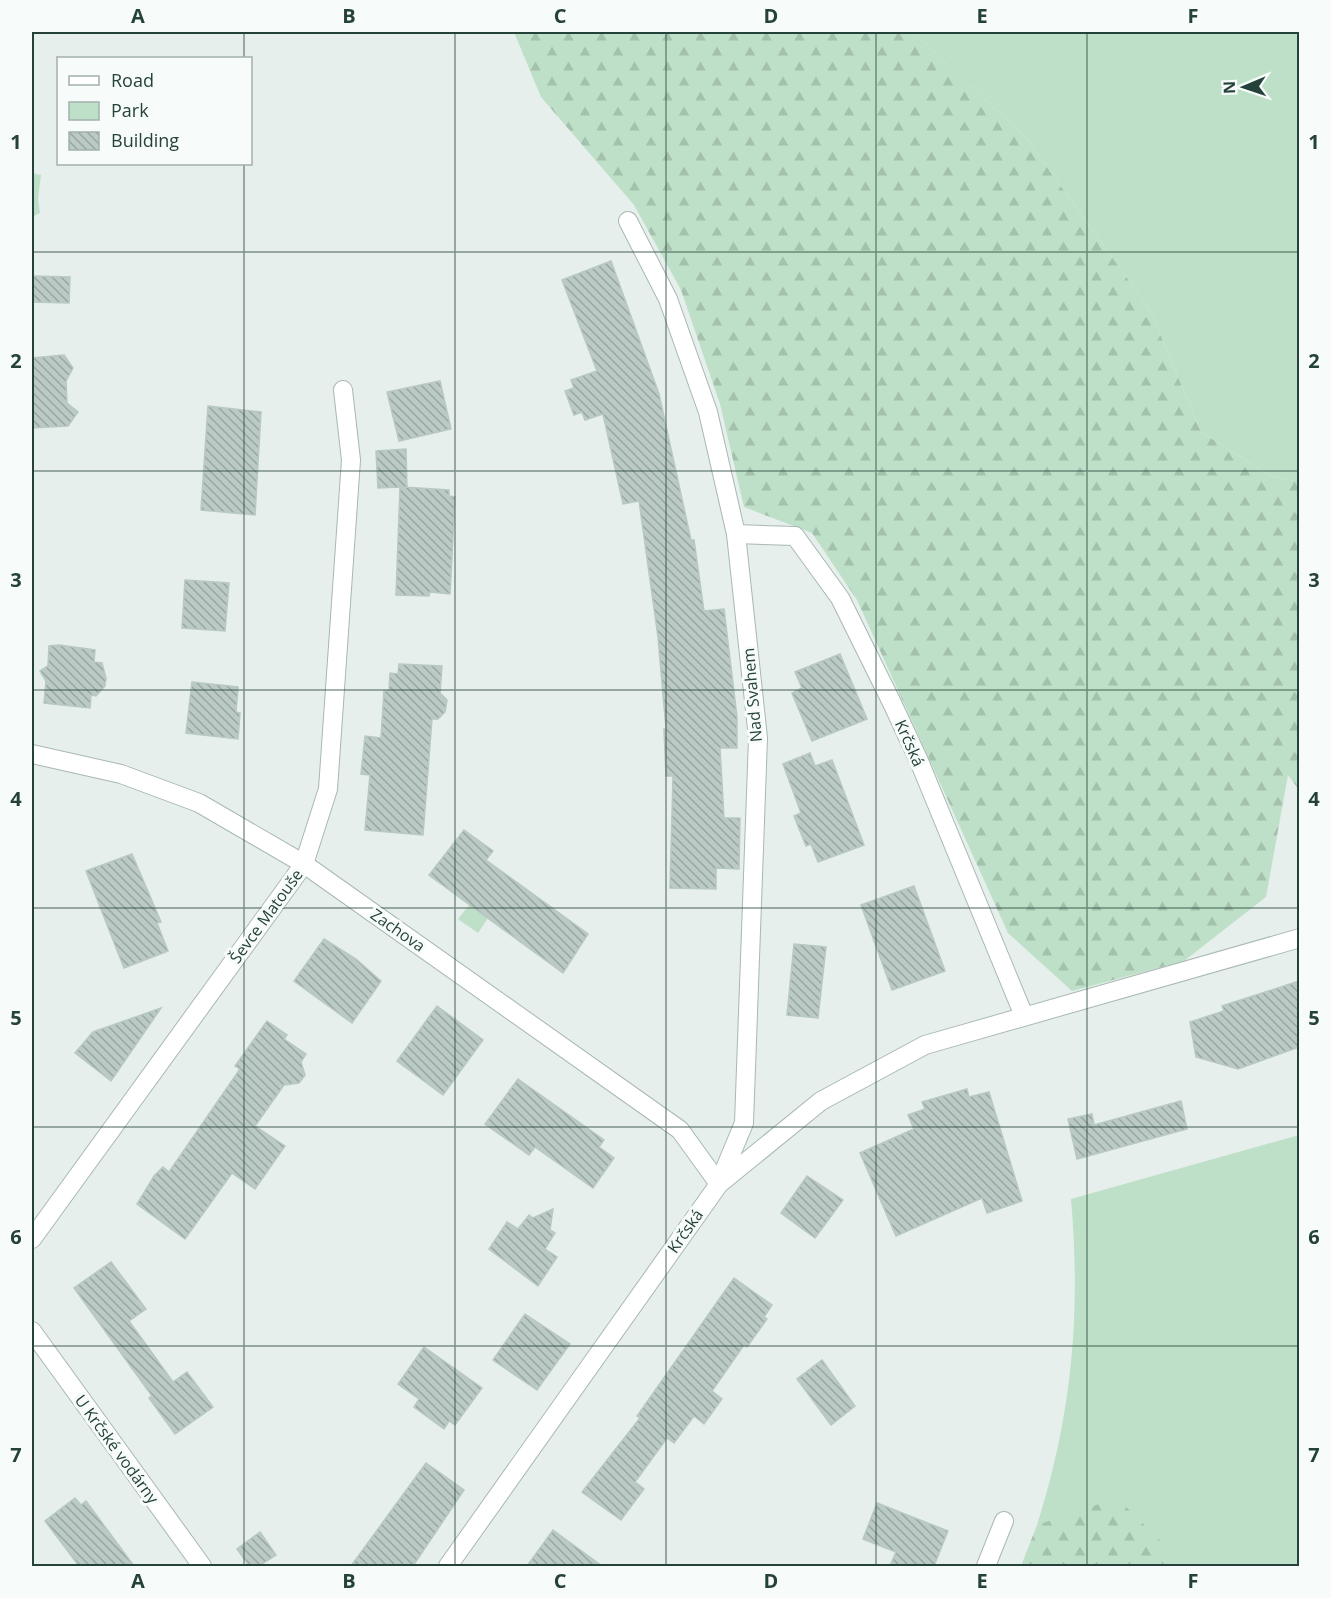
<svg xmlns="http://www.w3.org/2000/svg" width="1331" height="1598" font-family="'Open Sans',sans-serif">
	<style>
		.green { fill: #bfe0c8 }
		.forest { fill: url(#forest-firs) }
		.building { fill: url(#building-back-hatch); stroke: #b8c9c2; stroke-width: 1.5 }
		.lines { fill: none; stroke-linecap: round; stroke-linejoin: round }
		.minor-casing { stroke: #a8b8b2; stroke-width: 20 }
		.minor { stroke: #fff; stroke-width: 18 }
		.grid { fill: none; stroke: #24423a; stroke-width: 1.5; stroke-opacity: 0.55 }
		.labels { text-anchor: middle; stroke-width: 6; stroke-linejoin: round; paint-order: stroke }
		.street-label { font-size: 16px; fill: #24423a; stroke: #f7fbf9 }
		.neatline { fill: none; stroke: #24423a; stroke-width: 2 }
		.grid-label { font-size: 20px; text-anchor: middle; font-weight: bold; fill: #24423a }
	</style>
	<defs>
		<pattern id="forest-firs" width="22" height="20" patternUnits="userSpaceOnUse" patternTransform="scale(1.5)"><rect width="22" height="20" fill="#bfe0c8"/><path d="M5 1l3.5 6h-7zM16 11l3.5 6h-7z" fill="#a4c1ad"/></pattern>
		<pattern id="building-back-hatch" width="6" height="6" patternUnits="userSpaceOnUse" patternTransform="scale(1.5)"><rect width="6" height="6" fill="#bbcac4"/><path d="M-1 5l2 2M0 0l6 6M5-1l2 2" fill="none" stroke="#98a6a0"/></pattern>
	</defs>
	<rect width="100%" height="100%" fill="#e6efeb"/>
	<!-- green -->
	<g class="green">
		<polygon points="913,32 1299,32 1299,482 1271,476 1201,432 1150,310 1026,138"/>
		<polygon points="32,173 41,175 38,199 40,213 32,217"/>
		<polygon points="482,889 480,912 488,918 478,933 458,919"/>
		<path d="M1299,1135V1566H1186L1118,1500L1037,1525C1072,1415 1081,1314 1071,1199Z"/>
	</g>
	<!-- forest -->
	<g class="forest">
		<polygon points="514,32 913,32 1026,138 1150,310 1201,432 1271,476 1299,482 1299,790 1288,775 1266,897 1184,961 1072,991 1008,933 857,600 812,533 744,507 720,404 681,290 634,205 541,97"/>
		<polygon points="1117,1498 1186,1566 1021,1566 1037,1525"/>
	</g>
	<!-- building -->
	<g class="building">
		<polygon points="611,261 659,394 691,540 694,540 704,611 724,609 737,717 737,748 720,748 724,818 740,818 739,869 716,868 716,889 670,888 673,776 666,776 664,729 666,729 658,637 639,501 623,504 603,414 585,420 582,412 574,415 565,391 574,388 571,380 597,371 562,280"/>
		<polygon points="32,276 70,277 69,303 32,302"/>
		<polygon points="64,355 73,368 66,381 67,403 78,412 68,426 32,428 32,358"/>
		<polygon points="440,381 451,429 399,441 387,392"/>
		<polygon points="208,406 261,412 255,515 201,510"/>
		<polygon points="406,449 407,487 403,487 449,490 449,496 455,497 450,594 430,592 429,596 396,595 400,487 378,488 376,451"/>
		<polygon points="185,580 229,583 225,631 182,628"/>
		<polygon points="59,645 95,650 94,662 102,663 106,678 105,686 96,696 91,695 90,708 44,703 46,681 40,671 48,666 49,646"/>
		<polygon points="840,654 867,719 812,741 792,693 802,688 795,672"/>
		<polygon points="399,664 442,666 440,693 447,700 445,712 438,719 432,719 423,835 365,830 370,775 361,774 365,736 381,738 384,691 389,691 390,673 398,674"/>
		<polygon points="192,682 238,687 236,712 240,713 238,739 186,733"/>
		<polygon points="810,753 815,766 832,760 864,845 818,862 811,844 806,846 794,816 801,813 783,764"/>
		<polygon points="464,830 493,851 486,860 588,934 563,973 429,875"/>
		<polygon points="132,854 161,922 157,923 168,951 124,968 86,871"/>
		<polygon points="914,886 945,971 892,990 861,905"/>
		<polygon points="324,939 356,959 381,981 352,1023 294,981"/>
		<polygon points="794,944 826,947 818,1018 787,1015"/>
		<polygon points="1299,981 1299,1047 1238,1069 1196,1057 1190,1022 1224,1011 1222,1006"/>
		<polygon points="437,1006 483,1040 443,1095 397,1061"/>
		<polygon points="161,1008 111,1081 75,1053 93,1032"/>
		<polygon points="267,1021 287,1035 284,1039 306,1054 301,1062 305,1075 299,1083 284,1085 255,1126 285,1146 255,1189 232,1173 185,1239 137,1204 154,1176 163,1167 169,1172 240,1069 235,1066"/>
		<polygon points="518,1079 604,1140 599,1147 614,1158 593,1188 535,1147 529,1155 485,1124"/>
		<polygon points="967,1089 969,1097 989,1092 1022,1201 987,1213 982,1198 896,1236 860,1153 914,1129 908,1115 925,1109 922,1102"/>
		<polygon points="1181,1101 1187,1129 1077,1159 1068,1119 1092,1114 1094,1125"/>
		<polygon points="807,1176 843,1200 815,1238 781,1213"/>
		<polygon points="553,1209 550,1230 555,1233 545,1249 557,1257 538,1286 489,1249 507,1222 518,1229 529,1215 533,1218"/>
		<polygon points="111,1262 146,1309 129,1321 173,1382 187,1372 213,1407 175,1434 149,1398 152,1396 74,1288"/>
		<polygon points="734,1278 772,1305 764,1317 767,1319 747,1347 744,1345 712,1391 722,1399 704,1424 694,1416 674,1443 667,1438 635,1482 644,1489 621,1520 582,1492 640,1418 637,1416"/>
		<polygon points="525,1314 570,1344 537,1390 493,1360"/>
		<polygon points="424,1347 482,1388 455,1425 449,1421 444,1429 414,1407 419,1399 398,1384"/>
		<polygon points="822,1360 855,1406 831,1425 797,1379"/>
		<polygon points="426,1463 464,1490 413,1566 351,1566"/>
		<polygon points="75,1498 81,1505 86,1501 134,1566 79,1566 45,1521"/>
		<polygon points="877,1503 948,1531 934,1566 890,1566 896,1552 863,1539"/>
		<polygon points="553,1530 602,1566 527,1566"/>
		<polygon points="260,1532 276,1555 259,1566 249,1566 237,1549"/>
	</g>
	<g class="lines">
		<!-- minor casing -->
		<g class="minor-casing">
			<g id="minor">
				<polyline points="628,221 668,299 708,412 736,534 758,738 744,1123 719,1183"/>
				<polyline points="736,534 795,536 840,598 892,703 919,761 1024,1016"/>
				<polyline points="32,754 121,774 199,803 304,864 680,1130 719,1184"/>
				<polyline points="32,1239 304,864 328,789 351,460 343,390"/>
				<polyline points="32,1331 202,1566"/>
				<polyline points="448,1566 719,1184 821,1101 925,1045 1300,938"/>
				<polyline points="986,1566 1004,1521"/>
			</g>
		</g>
		<!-- minor -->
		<use href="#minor" class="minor"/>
	</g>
	<!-- grid -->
	<path class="grid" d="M244,32V58M455,32V1566M666,32V1566M876,32V1566M1087,32V1566M244,164V1566M32,252H1300M32,471H1300M32,690H1300M32,908H1300M32,1127H1300M32,1346H1300"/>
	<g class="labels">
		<!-- street labels -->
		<g class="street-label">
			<text transform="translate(752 695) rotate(-95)" y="6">Nad Svahem</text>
			<text transform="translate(910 743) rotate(66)" y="6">Krčská</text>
			<text transform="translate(266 916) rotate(-54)" y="6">Ševce Matouše</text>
			<text transform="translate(398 930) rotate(35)" y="6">Zachova</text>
			<text transform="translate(685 1231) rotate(-55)" y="6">Krčská</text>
			<text transform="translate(117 1449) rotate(54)" y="6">U Krčské vodárny</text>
		</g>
	</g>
	<!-- border -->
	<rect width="1331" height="1598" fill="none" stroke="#f7fbf9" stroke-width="66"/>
	<!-- legend -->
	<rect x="57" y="57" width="195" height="108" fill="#f7fbf9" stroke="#a3b1ad" stroke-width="1.5"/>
	<rect x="69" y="76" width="30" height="9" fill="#ffffff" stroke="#a3b1ad" stroke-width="1.5"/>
	<text x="111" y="87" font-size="18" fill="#24423a">Road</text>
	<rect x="69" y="102" width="30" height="18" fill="#bfe0c8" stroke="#a3b1ad" stroke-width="1.5"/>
	<text x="111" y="117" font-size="18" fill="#24423a">Park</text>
	<rect x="69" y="132" width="30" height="18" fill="url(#building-back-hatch)" stroke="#a3b1ad" stroke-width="1.5"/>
	<text x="111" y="147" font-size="18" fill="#24423a">Building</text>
	<!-- north arrow -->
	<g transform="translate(1244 87) rotate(268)" stroke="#f7fbf9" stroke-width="4.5" paint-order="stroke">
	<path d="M0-4.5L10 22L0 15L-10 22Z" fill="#24423a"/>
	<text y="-9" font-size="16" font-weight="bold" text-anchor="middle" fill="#24423a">N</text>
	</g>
	<rect x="33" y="33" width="1265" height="1532" class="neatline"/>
	<g class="grid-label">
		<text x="138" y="23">A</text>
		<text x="349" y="23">B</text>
		<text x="560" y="23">C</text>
		<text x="771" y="23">D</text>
		<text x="982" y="23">E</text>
		<text x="1193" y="23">F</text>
		<text x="16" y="149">1</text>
		<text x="1314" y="149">1</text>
		<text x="16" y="368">2</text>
		<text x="1314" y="368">2</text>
		<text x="16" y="587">3</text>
		<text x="1314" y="587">3</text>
		<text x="16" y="806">4</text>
		<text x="1314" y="806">4</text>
		<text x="16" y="1025">5</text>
		<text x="1314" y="1025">5</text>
		<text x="16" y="1244">6</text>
		<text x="1314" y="1244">6</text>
		<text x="16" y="1462">7</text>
		<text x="1314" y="1462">7</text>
		<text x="138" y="1588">A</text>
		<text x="349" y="1588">B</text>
		<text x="560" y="1588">C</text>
		<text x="771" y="1588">D</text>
		<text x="982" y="1588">E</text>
		<text x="1193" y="1588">F</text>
	</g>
</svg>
